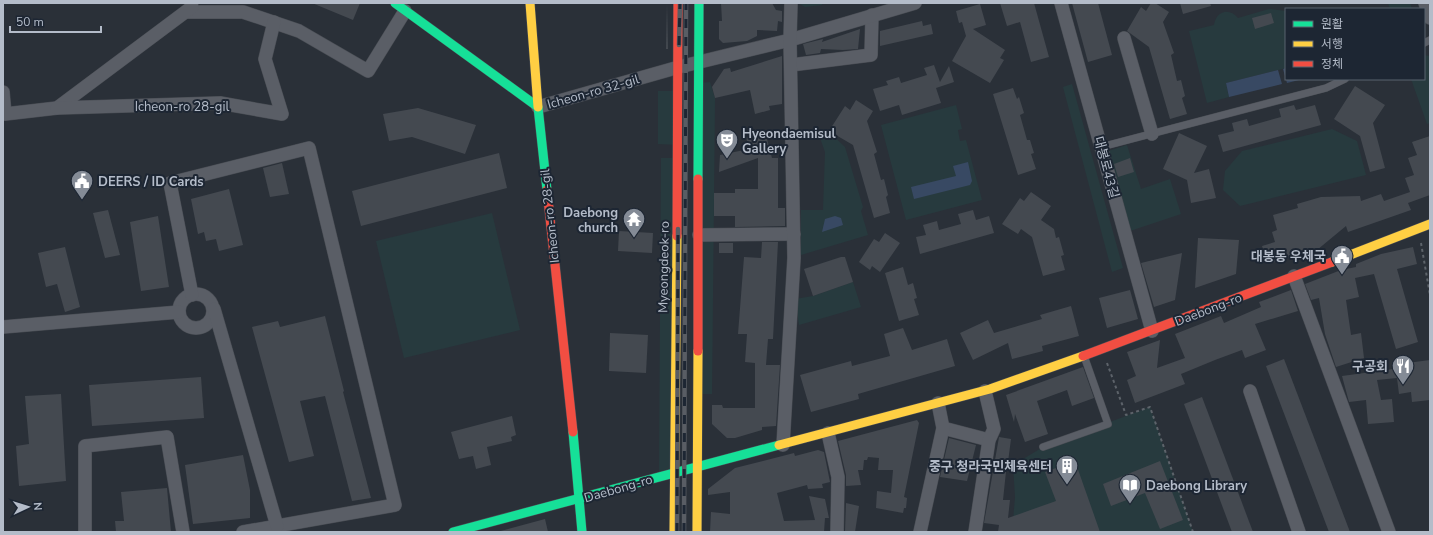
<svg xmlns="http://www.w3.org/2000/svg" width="1433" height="535" font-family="'Nunito Sans','Noto Sans KR',sans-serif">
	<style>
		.green { fill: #273a3e }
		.water { fill: #384963 }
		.building { fill: #444950 }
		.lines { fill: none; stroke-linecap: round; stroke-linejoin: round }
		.lane-casing { stroke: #484c53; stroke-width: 8 }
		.street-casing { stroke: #484c53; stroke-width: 14 }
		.fast-casing { stroke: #484c53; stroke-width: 10 }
		.slow-casing { stroke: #484c53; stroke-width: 10 }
		.jam-casing { stroke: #484c53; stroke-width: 10 }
		.path { stroke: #5d636a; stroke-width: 2; stroke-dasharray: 3 3; stroke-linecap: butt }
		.lane { stroke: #5a5e66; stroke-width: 7 }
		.street { stroke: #5a5e66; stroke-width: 13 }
		.fast { stroke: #16e098; stroke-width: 9 }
		.slow { stroke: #ffcf43; stroke-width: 9 }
		.jam { stroke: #f24e42; stroke-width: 9 }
		.rail-casing { stroke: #595d64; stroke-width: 4.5 }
		.rail { stroke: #1d2633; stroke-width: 3; stroke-dasharray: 9; stroke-linecap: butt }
		.labels { text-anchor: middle; stroke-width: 4; stroke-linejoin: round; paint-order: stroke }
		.street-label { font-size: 13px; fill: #b4bcc9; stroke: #1d2633 }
		.poi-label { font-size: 13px; font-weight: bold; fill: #b4bcc9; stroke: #1d2633; text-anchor: end }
	</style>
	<rect width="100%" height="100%" fill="#2a3038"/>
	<!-- green -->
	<g class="green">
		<polygon points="798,3 823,3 822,5 805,7"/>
		<polygon points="1388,3 1410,3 1412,9 1390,9"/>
		<path d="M1269,9L1286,11V68L1226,83L1229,97L1207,103L1189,31L1214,25C1216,11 1229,7 1238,18Z"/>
		<polygon points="1424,55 1430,56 1430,123 1427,124 1411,79 1424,79"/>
		<polygon points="710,82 715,98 712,394 699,394 699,83"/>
		<polygon points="1072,84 1123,268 1112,272 1063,87"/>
		<polygon points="658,91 679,91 678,145 658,144"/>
		<polygon points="956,105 962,129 958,130 960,141 966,140 982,200 906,220 881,125"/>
		<polygon points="1332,129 1357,141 1366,175 1240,206 1223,190 1225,171 1242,151"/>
		<polygon points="829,132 845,147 863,207 861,211 868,235 801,255 801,210 823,210 825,152 820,138"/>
		<polygon points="1127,145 1141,189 1170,179 1181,214 1130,231 1105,152"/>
		<polygon points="661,158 677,158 674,472 659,477"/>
		<polygon points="492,213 520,330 404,358 376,241"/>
		<polygon points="853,282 861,307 799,325 795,299 813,296"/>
		<polygon points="1150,407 1193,532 1012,532 1015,497 1013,465 1043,447"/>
	</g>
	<!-- water -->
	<g class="water">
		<polygon points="1286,68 1286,79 1303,79 1287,83 1283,69"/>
		<polygon points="1278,70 1282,84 1229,97 1226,83"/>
		<polygon points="968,162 972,181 970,185 914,199 911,187 956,176 953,166"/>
		<polygon points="835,216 841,218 843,225 822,232 825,219"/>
	</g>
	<!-- building -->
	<g class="building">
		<polygon points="312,3 360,3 353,20"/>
		<polygon points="667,3 668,49 666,49"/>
		<polygon points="721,3 772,3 776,10 782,11 782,22 778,21 777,31 757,30 757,36 747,41 723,43 719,39 719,21 722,21"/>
		<polygon points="1000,3 1034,3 1049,57 1031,62 1020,22 1007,26"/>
		<polygon points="1072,3 1098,3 1112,55 1088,62"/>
		<polygon points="1151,3 1155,3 1169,12 1163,22 1174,53 1171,55 1177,81 1181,80 1185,96 1182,98 1187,114 1170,119 1149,47 1127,31 1141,7 1146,11"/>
		<polygon points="1180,3 1210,3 1211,6 1183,14"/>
		<polygon points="980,4 986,25 973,29 1005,50 1000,58 1004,60 990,83 952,61 966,36 962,22 959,23 956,11"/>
		<polygon points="1271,13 1274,23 1255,29 1252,18"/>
		<polygon points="922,21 923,26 931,24 933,34 880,46 880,31"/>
		<polygon points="860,29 858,49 843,50 821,49 820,53 806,55 803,44 823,39 822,42"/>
		<polygon points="782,56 782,104 769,106 770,110 755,114 750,90 715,98 712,87 724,69 730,68 731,72"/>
		<polygon points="934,65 940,82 949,66 954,82 936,88 941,103 902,115 899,105 880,111 873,89 888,85 886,81 899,77 901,83 927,75 924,68"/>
		<polygon points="1355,86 1385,105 1373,123 1385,168 1370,172 1360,136 1334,119"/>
		<polygon points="1013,88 1017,99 1019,97 1024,113 1020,115 1027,140 1030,140 1034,153 1031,154 1036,169 1018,175 993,94"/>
		<polygon points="856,100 873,111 867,121 877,152 874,154 881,180 884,179 888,195 886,197 890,213 874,218 853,145 829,131 845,106 850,110"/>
		<polygon points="1294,105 1296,110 1315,105 1321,125 1223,152 1218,135 1234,131 1232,123 1247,119 1249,126 1281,117 1279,109"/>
		<polygon points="418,108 476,125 465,154 412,137 389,141 383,114"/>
		<polygon points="1179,133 1207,146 1194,173 1209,169 1216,198 1191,203 1187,180 1163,169"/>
		<polygon points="766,135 772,158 778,158 778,208 785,208 785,226 735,227 735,216 714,216 714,193 735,193 735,189 758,189 758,158 719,172 720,155 749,149 746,137"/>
		<polygon points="1430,136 1430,195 1408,203 1411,210 1391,217 1348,232 1346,226 1317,250 1268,264 1262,246 1275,242 1272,232 1277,230 1273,215 1298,208 1297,204 1321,197 1360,196 1361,201 1381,194 1384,201 1410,192 1405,178 1414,175 1408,158 1417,155 1412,142"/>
		<polygon points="499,153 507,188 361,226 352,191"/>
		<polygon points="1130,158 1134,172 1118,177 1114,164"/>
		<polygon points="282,163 289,194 270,197 263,168"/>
		<polygon points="229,189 243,245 219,251 216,239 206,241 204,232 198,234 191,199"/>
		<polygon points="1031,192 1051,206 1041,220 1054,229 1056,238 1059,237 1064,255 1061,256 1065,270 1043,276 1032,237 1021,229 1018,234 1002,224 1020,198 1024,201"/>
		<polygon points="108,210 120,255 105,258 93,213"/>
		<polygon points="973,210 976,220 989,216 994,233 920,254 916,237 926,235 923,225 937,221 939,230 961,224 958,214"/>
		<polygon points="158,216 169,287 141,291 130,222"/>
		<polygon points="619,231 653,233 652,253 618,251"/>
		<polygon points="885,233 900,243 880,272 872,266 870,270 859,262 874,239 879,242"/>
		<polygon points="1198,238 1239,240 1236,274 1195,288"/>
		<polygon points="762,242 778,242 773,339 768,339 766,365 780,365 776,426 762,427 762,430 735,438 727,438 712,424 712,405 722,405 723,408 755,408 755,363 745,362 747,334 738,334 744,257 761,258"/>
		<rect x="719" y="243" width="14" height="10"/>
		<polygon points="65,247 80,307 65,312 57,284 46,287 38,253"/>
		<polygon points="1413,247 1417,264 1397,269 1418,342 1396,349 1374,274 1355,278 1359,297 1346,300 1351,335 1361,333 1364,358 1336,367 1325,334 1319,298 1311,300 1305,284 1341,270 1356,267 1356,264 1381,254"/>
		<polygon points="1182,253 1175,300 1154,307 1141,263"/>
		<polygon points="841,257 845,257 853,282 813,296 804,269"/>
		<polygon points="903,267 908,285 913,283 917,298 914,299 919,315 899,321 885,273"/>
		<polygon points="1130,290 1138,319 1107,328 1099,298"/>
		<polygon points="1291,290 1298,311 1255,324 1266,350 1245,358 1242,350 1215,360 1181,374 1185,384 1135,403 1127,380 1136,376 1127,352 1160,340 1157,368 1185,358 1175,334 1221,316 1224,323 1261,307 1259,302"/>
		<polygon points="1071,306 1079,336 1042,346 1043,351 1012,359 1008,343 973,360 960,333 988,320 994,333 1042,319 1040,315"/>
		<polygon points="325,316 344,391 343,392 371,498 352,501 325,396 300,401 314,456 289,462 252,327 278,321 280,327"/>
		<polygon points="903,328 912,350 947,339 955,366 858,394 859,399 811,412 800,375 851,361 852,366 890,356 884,334"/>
		<polygon points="610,333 648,335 646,373 609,371"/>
		<polygon points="1284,359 1350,532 1329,532 1266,366"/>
		<polygon points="1430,360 1430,400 1412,402 1411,392 1399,394 1397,378 1377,380 1381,400 1392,399 1394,422 1368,424 1366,400 1349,402 1342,376 1408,367 1407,363"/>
		<polygon points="1083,367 1094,398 1072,406 1067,390 1037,401 1048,434 1025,442 1015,414 1014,422 1006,395"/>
		<polygon points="201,377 204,418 92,426 89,385"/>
		<polygon points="61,394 66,481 19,486 16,446 29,444 25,396"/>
		<polygon points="1202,397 1253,532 1232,532 1184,404"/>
		<polygon points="512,416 516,435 511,437 512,441 487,447 491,465 476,469 473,456 459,459 451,432"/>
		<polygon points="917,420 919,423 904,497 907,498 906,508 904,508 903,513 876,508 877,491 891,493 893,470 878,470 879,458 868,457 867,460 864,460 863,470 858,470 861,485 846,486 846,475 838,441"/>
		<polygon points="999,437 1011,439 1008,462 1007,462 1003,500 1010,500 1008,518 1056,501 1045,472 1075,461 1100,532 998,532 999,525 984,523"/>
		<polygon points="949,438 976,445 967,481 940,477"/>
		<polygon points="818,450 824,452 830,482 822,484 823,488 808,489 807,485 777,493 784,521 815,520 809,496 825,499 829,518 825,518 824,532 710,532 711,512 730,514 730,492 708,495 708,489 735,468 794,453 795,456"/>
		<polygon points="243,455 250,490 250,518 193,524 185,465"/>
		<polygon points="1160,461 1183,520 1160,529 1145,493 1111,506 1103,484"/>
		<polygon points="167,488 171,532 116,532 115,521 124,521 121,492"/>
		<polygon points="846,503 859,506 855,532 845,532"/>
		<polygon points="545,519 548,532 497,532"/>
	</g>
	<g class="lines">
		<!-- lane casing -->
		<g class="lane-casing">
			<g id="lane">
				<polyline points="1424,43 1430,40"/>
				<polyline points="1101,147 1326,88 1345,79"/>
				<polyline points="1043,447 1108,424 1084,356"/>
			</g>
		</g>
		<!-- street casing -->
		<g class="street-casing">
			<g id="street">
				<polyline points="1061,3 1152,331"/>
				<polyline points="1425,3 1430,18"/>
				<polyline points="186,12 243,12 299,31 368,71 405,11"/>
				<polyline points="1124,38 1152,134"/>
				<polyline points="791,65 871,55 872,15"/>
				<polyline points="3,92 5,114 57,108 192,7"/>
				<polyline points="538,107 679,67 790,40 915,3"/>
				<polyline points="57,108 220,103 282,114 265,59 274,22"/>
				<polyline points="699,235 794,234"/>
				<polyline points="1294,276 1389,532"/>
				<circle cx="196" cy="311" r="17"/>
				<polyline points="192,295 170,183 309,148 395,505 243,532"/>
				<polyline points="214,309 277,526"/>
				<polyline points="3,327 179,312"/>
				<polyline points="1250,391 1299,532"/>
				<polyline points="943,428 989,440"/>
				<polyline points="828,433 838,477 837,532"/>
				<polyline points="783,445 794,258 790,40 791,3"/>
				<polyline points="85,532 85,446 167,437 183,532"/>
				<polyline points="920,532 943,428 938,403"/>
				<polyline points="975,532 989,440 994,429 985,391"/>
			</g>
		</g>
		<!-- fast casing -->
		<g class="fast-casing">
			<g id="fast">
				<polyline points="395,3 538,107 547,190"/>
				<polyline points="698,179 699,3"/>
				<polyline points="573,432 582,532"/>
				<polyline points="453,532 779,445"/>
			</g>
		</g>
		<!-- slow casing -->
		<g class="slow-casing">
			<g id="slow">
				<polyline points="530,3 538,107"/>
				<polyline points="1332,262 1430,224"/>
				<polyline points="779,445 990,389 1083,356"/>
				<polyline points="674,532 677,236"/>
				<polyline points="697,532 698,351"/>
			</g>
		</g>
		<!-- jam casing -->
		<g class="jam-casing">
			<g id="jam">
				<polyline points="547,190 573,432"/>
				<polyline points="677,236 678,3"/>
				<polyline points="698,351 698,179"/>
				<polyline points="1083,356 1332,262"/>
			</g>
		</g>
		<!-- path -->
		<g class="path">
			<polyline points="1421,243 1430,295"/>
			<polyline points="1107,363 1126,415 1150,407 1193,532"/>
		</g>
		<!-- lane -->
		<use href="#lane" class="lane"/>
		<!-- street -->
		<use href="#street" class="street"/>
		<!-- fast -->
		<use href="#fast" class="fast"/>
		<!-- slow -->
		<use href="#slow" class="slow"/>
		<!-- jam -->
		<use href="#jam" class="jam"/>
		<!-- rail casing -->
		<g class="rail-casing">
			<g id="rail">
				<polyline points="679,45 680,3"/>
				<polyline points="677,532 678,229"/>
				<polyline points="684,532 686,3"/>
			</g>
		</g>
		<!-- rail -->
		<use href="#rail" class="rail"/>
	</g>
	<!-- icons -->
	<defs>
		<g id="theatre-pin" transform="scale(1.15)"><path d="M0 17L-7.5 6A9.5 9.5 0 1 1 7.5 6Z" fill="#848b96" stroke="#1d2633"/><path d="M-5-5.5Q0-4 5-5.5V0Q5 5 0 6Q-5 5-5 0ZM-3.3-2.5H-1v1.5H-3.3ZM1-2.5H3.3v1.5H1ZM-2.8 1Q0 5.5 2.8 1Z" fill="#fff"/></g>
		<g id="civic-pin" transform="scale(1.15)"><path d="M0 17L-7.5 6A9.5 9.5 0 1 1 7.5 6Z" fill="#848b96" stroke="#1d2633"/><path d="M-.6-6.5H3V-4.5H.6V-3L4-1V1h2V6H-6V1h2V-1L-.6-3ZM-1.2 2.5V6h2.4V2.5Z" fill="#fff"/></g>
		<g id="temple-pin" transform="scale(1.15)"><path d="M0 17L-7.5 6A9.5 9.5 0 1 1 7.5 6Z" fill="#848b96" stroke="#1d2633"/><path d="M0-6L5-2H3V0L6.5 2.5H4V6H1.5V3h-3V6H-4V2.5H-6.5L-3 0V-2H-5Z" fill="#fff"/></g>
		<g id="restaurant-pin" transform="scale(1.15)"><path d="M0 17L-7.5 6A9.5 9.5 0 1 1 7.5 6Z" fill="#848b96" stroke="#1d2633"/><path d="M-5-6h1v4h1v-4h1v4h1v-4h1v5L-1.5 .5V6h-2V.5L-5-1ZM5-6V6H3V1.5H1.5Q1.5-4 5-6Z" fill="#fff"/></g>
		<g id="building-pin" transform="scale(1.15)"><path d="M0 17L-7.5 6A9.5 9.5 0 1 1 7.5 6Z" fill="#848b96" stroke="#1d2633"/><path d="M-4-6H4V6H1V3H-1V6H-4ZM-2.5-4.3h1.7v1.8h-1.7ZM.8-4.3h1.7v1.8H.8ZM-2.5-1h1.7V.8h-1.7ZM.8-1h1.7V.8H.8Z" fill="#fff"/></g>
		<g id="library-pin" transform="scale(1.15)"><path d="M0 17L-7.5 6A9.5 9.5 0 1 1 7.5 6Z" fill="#848b96" stroke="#1d2633"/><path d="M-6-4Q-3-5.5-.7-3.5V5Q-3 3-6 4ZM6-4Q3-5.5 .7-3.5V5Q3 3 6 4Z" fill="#fff"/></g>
	</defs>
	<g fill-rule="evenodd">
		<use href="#theatre-pin" x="727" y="140"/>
		<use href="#civic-pin" x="82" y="181"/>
		<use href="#temple-pin" x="634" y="219"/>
		<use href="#civic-pin" x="1342" y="256"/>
		<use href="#restaurant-pin" x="1403" y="366"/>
		<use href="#building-pin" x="1067" y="466"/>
		<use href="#library-pin" x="1130" y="485"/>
	</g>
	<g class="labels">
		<!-- street labels -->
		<g class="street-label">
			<text transform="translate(593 91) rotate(-16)" y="5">Icheon-ro 32-gil</text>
			<text x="182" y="111">Icheon-ro 28-gil</text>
			<text transform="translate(1107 167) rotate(75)" y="5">대봉로43길</text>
			<text transform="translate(549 216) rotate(-96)" y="5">Icheon-ro 28-gil</text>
			<text transform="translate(663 267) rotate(-89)" y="5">Myeongdeok-ro</text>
			<text transform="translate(1208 309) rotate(-21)" y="5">Daebong-ro</text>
			<text transform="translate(618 488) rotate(-16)" y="5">Daebong-ro</text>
		</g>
		<!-- poi labels -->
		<g class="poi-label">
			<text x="742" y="138" text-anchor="start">Hyeondaemisul<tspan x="742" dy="15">Gallery</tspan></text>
			<text x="98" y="186" text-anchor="start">DEERS / ID Cards</text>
			<text x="618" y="217">Daebong<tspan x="618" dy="15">church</tspan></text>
			<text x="1326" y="261">대봉동 우체국</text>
			<text x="1388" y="371">구공회</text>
			<text x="1052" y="471">중구 청라국민체육센터</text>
			<text x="1146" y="490" text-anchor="start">Daebong Library</text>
		</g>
	</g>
	<!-- border -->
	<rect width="1433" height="535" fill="none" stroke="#b4bcc9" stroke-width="8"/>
	<!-- legend -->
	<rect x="1285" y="8" width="140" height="72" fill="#1d2633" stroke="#59626f"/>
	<rect x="1293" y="21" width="20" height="6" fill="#16e098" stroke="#59626f"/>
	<text x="1321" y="28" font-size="12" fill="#b4bcc9">원활</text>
	<rect x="1293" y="41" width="20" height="6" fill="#ffcf43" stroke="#59626f"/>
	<text x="1321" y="48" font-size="12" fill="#b4bcc9">서행</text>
	<rect x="1293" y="61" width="20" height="6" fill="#f24e42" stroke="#59626f"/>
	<text x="1321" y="68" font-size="12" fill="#b4bcc9">정체</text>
	<!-- north arrow -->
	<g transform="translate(28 507) rotate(86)" stroke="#1d2633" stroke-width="3" paint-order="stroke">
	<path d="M0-3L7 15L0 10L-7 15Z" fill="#b4bcc9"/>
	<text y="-6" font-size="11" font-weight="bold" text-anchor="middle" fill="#b4bcc9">N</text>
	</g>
	<!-- scale -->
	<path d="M10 26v6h91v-6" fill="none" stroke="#b4bcc9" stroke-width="2"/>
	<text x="16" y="26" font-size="12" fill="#b4bcc9" stroke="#1d2633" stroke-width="3" paint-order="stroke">50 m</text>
</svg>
